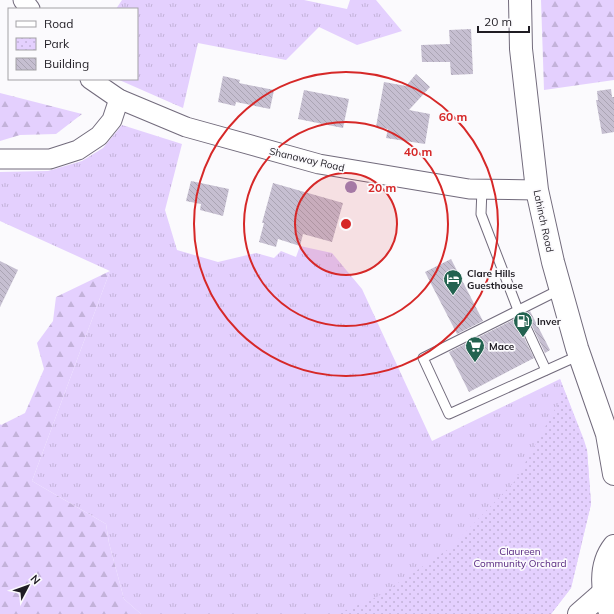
<svg xmlns="http://www.w3.org/2000/svg" width="614" height="614" font-family="Mulish,sans-serif">
	<style>
		.grass { fill: url(#grass-tufts) }
		.forest { fill: url(#forest-firs) }
		.park { fill: url(#park-dots) }
		.building { fill: url(#building-back-hatch) }
		.lines { fill: none; stroke-linecap: round; stroke-linejoin: round }
		.service-casing { stroke: #726b7c; stroke-width: 11 }
		.minor-casing { stroke: #726b7c; stroke-width: 21 }
		.primary-casing { stroke: #726b7c; stroke-width: 24 }
		.service { stroke: #fff; stroke-width: 9 }
		.minor { stroke: #fff; stroke-width: 19 }
		.primary { stroke: #fff; stroke-width: 22 }
		.tree { fill: #9f84b7 }
		.ring { fill: none; stroke: #d62828; stroke-width: 2 }
		.labels { text-anchor: middle; stroke-width: 3.5; stroke-linejoin: round; paint-order: stroke }
		.street-label { font-size: 10px; fill: #1f1c23; stroke: #fbfafd }
		.poi-label { font-size: 10px; font-weight: bold; fill: #1f1c23; stroke: #fbfafd; text-anchor: start }
		.park-label { font-size: 10px; fill: #54247e; stroke: #fbfafd }
		.centre { fill: #d62828; stroke: #fbfafd; stroke-width: 2 }
		.ring-label { font-size: 12px; text-anchor: middle; font-weight: bold; fill: #d62828; stroke: #fbfafd; stroke-width: 3.5; stroke-linejoin: round; paint-order: stroke }
	</style>
	<defs>
		<pattern id="grass-tufts" width="24" height="20" patternUnits="userSpaceOnUse"><rect width="24" height="20" fill="#e4d0fe"/><path d="M3 7l-1-3M5 7V3M7 7l1-3M15 17l-1-3M17 17v-4M19 17l1-3" fill="none" stroke="#c3b2d9"/></pattern>
		<pattern id="forest-firs" width="22" height="20" patternUnits="userSpaceOnUse"><rect width="22" height="20" fill="#e4d0fe"/><path d="M5 1l3.5 6h-7zM16 11l3.5 6h-7z" fill="#c3b2d9"/></pattern>
		<pattern id="park-dots" width="8" height="8" patternUnits="userSpaceOnUse"><rect width="8" height="8" fill="#e4d0fe"/><path d="M2 2h.1M6 6h.1" fill="none" stroke="#c3b2d9" stroke-width="1.8" stroke-linecap="round"/></pattern>
		<pattern id="building-back-hatch" width="6" height="6" patternUnits="userSpaceOnUse"><rect width="6" height="6" fill="#c6bfd1"/><path d="M-1 5l2 2M0 0l6 6M5-1l2 2" fill="none" stroke="#aaa4b3"/></pattern>
	</defs>
	<rect width="100%" height="100%" fill="#fbfafd"/>
	<!-- grass -->
	<g class="grass">
		<polygon points="122,0 304,0 347,9 350,0 376,0 402,31 357,45 319,27 286,60 198,43 183,108 117,79 137,79 137,9 116,9"/>
		<polygon points="122,125 182,144 165,210 177,250 218,262 256,253 274,258 281,251 296,257 300,246 332,253 362,289 432,441 560,379 584,440 587,450 591,504 571,588 551,614 141,614 124,599 109,543 106,524 32,481 110,271 0,221 0,172 48,171 82,161 103,148"/>
	</g>
	<!-- forest -->
	<g class="forest">
		<polygon points="541,0 614,0 614,80 544,90"/>
		<polygon points="0,93 82,114 56,134 20,135 0,141"/>
		<polygon points="110,271 32,481 106,524 109,543 124,599 141,614 0,614 0,424 1,425 25,413 44,369 37,343 53,321 56,297"/>
	</g>
	<!-- park -->
	<polygon class="park" points="560,379 587,450 591,504 571,588 551,614 337,614 377,597 450,548 515,481 559,402"/>
	<!-- building -->
	<g class="building">
		<polygon points="471,29 473,74 451,75 450,62 422,62 421,45 450,44 449,30"/>
		<polygon points="416,74 430,87 409,110 430,114 425,144 386,138 388,129 376,127 384,82 406,86"/>
		<polygon points="223,76 240,80 239,83 274,90 270,109 236,102 235,106 218,102"/>
		<polygon points="611,89 612,97 614,97 614,132 602,134 596,100 598,100 597,91"/>
		<polygon points="304,90 349,99 343,128 298,119"/>
		<polygon points="191,181 229,189 223,216 200,210 201,204 186,201"/>
		<polygon points="273,183 343,203 332,242 303,234 300,246 278,239 276,247 259,242 264,223 262,223"/>
		<polygon points="451,259 483,321 457,334 425,272"/>
		<polygon points="0,261 18,270 0,307"/>
		<polygon points="530,311 550,350 545,353 526,313"/>
		<polygon points="515,319 534,358 469,392 449,352"/>
	</g>
	<g class="lines">
		<!-- service casing -->
		<g class="service-casing">
			<g id="service">
				<polyline points="482,189 481,214 518,310 546,370"/>
				<polyline points="561,289 423,358 449,414 580,355"/>
			</g>
		</g>
		<!-- minor casing -->
		<g class="minor-casing">
			<g id="minor">
				<polyline points="23,0 30,9"/>
				<polyline points="90,79 119,99 186,127 319,164 469,189 537,190"/>
				<polyline points="0,159 50,159 78,150 99,136 112,120 119,99"/>
			</g>
		</g>
		<!-- primary casing -->
		<g class="primary-casing">
			<g id="primary">
				<polyline points="520,0 521,49 537,190 553,262 577,348 607,434 614,474"/>
				<polyline points="579,614 603,593"/>
				<path d="M611,614C601,593 599,565 614,546"/>
			</g>
		</g>
		<!-- service -->
		<use href="#service" class="service"/>
		<!-- minor -->
		<use href="#minor" class="minor"/>
		<!-- primary -->
		<use href="#primary" class="primary"/>
	</g>
	<!-- trees -->
	<circle class="tree" cx="351" cy="187" r="6"/>
	<!-- distance rings -->
	<circle cx="346" cy="224" r="51" fill="#d62828" fill-opacity=".12"/>
	<g class="ring">
		<circle cx="346" cy="224" r="51"/>
		<circle cx="346" cy="224" r="102"/>
		<circle cx="346" cy="224" r="152"/>
	</g>
	<!-- icons -->
	<defs>
		<g id="hotel-pin" transform="scale(1)"><path d="M0 17L-7.5 6A9.5 9.5 0 1 1 7.5 6Z" fill="#236350" stroke="#fbfafd"/><path d="M-6-4.5h1.5V1H6V5H4.5V3h-9V5H-6ZM-4 0a1.8 1.8 0 1 1 3.6 0ZM.5 0V-2.5h3Q6-2.5 6 0Z" fill="#fff"/></g>
		<g id="fuel-pin" transform="scale(1)"><path d="M0 17L-7.5 6A9.5 9.5 0 1 1 7.5 6Z" fill="#236350" stroke="#fbfafd"/><path d="M-5.5-6h7V0h2V4h1.3V-2.5L3-4.5l.8-.8L6-3V5H2.5V1h-1V6h-7ZM-4.2-4.7v3.2H.2V-4.7Z" fill="#fff"/></g>
		<g id="supermarket-pin" transform="scale(1)"><path d="M0 17L-7.5 6A9.5 9.5 0 1 1 7.5 6Z" fill="#236350" stroke="#fbfafd"/><path d="M-6-5.5h2.5l.6 2H6L4.5 2H-2.5L-4.4-4H-6ZM-1.5 3.2a1.3 1.3 0 1 0 .1 0ZM3 3.2a1.3 1.3 0 1 0 .1 0Z" fill="#fff"/></g>
	</defs>
	<g fill-rule="evenodd">
		<use href="#hotel-pin" x="453" y="279"/>
		<use href="#fuel-pin" x="523" y="321"/>
		<use href="#supermarket-pin" x="475" y="346"/>
	</g>
	<g class="labels">
		<!-- street labels -->
		<g class="street-label">
			<text transform="translate(307 159) rotate(13)" y="4">Shanaway Road</text>
			<text transform="translate(544 221) rotate(78)" y="4">Lahinch Road</text>
		</g>
		<!-- poi labels -->
		<g class="poi-label">
			<text x="467" y="277">Clare Hills<tspan x="467" dy="12">Guesthouse</tspan></text>
			<text x="537" y="325">Inver</text>
			<text x="489" y="350">Mace</text>
		</g>
		<!-- park labels -->
		<g class="park-label">
			<text x="520" y="555">Claureen<tspan x="520" dy="12">Community Orchard</tspan></text>
		</g>
	</g>
	<circle cx="346" cy="224" r="6" class="centre"/>
	<g class="ring-label">
		<text x="453" y="121">60 m</text>
		<text x="418" y="156">40 m</text>
		<text x="382" y="192">20 m</text>
	</g>
	<!-- legend -->
	<rect x="8" y="8" width="130" height="72" fill="#fbfafd" stroke="#a3a1a6"/>
	<rect x="16" y="21" width="20" height="6" fill="#ffffff" stroke="#a3a1a6"/>
	<text x="44" y="28" font-size="12" fill="#1f1c23">Road</text>
	<rect x="16" y="38" width="20" height="12" fill="url(#park-dots)" stroke="#a3a1a6"/>
	<text x="44" y="48" font-size="12" fill="#1f1c23">Park</text>
	<rect x="16" y="58" width="20" height="12" fill="url(#building-back-hatch)" stroke="#a3a1a6"/>
	<text x="44" y="68" font-size="12" fill="#1f1c23">Building</text>
	<!-- north arrow -->
	<g transform="translate(28 586) rotate(49)" stroke="#fbfafd" stroke-width="3" paint-order="stroke">
	<path d="M0-3L7 15L0 10L-7 15Z" fill="#1f1c23"/>
	<text y="-6" font-size="11" font-weight="bold" text-anchor="middle" fill="#1f1c23">N</text>
	</g>
	<!-- scale -->
	<path d="M478 26v6h51v-6" fill="none" stroke="#1f1c23" stroke-width="2"/>
	<text x="484" y="26" font-size="12" fill="#1f1c23" stroke="#fbfafd" stroke-width="3" paint-order="stroke">20 m</text>
</svg>
